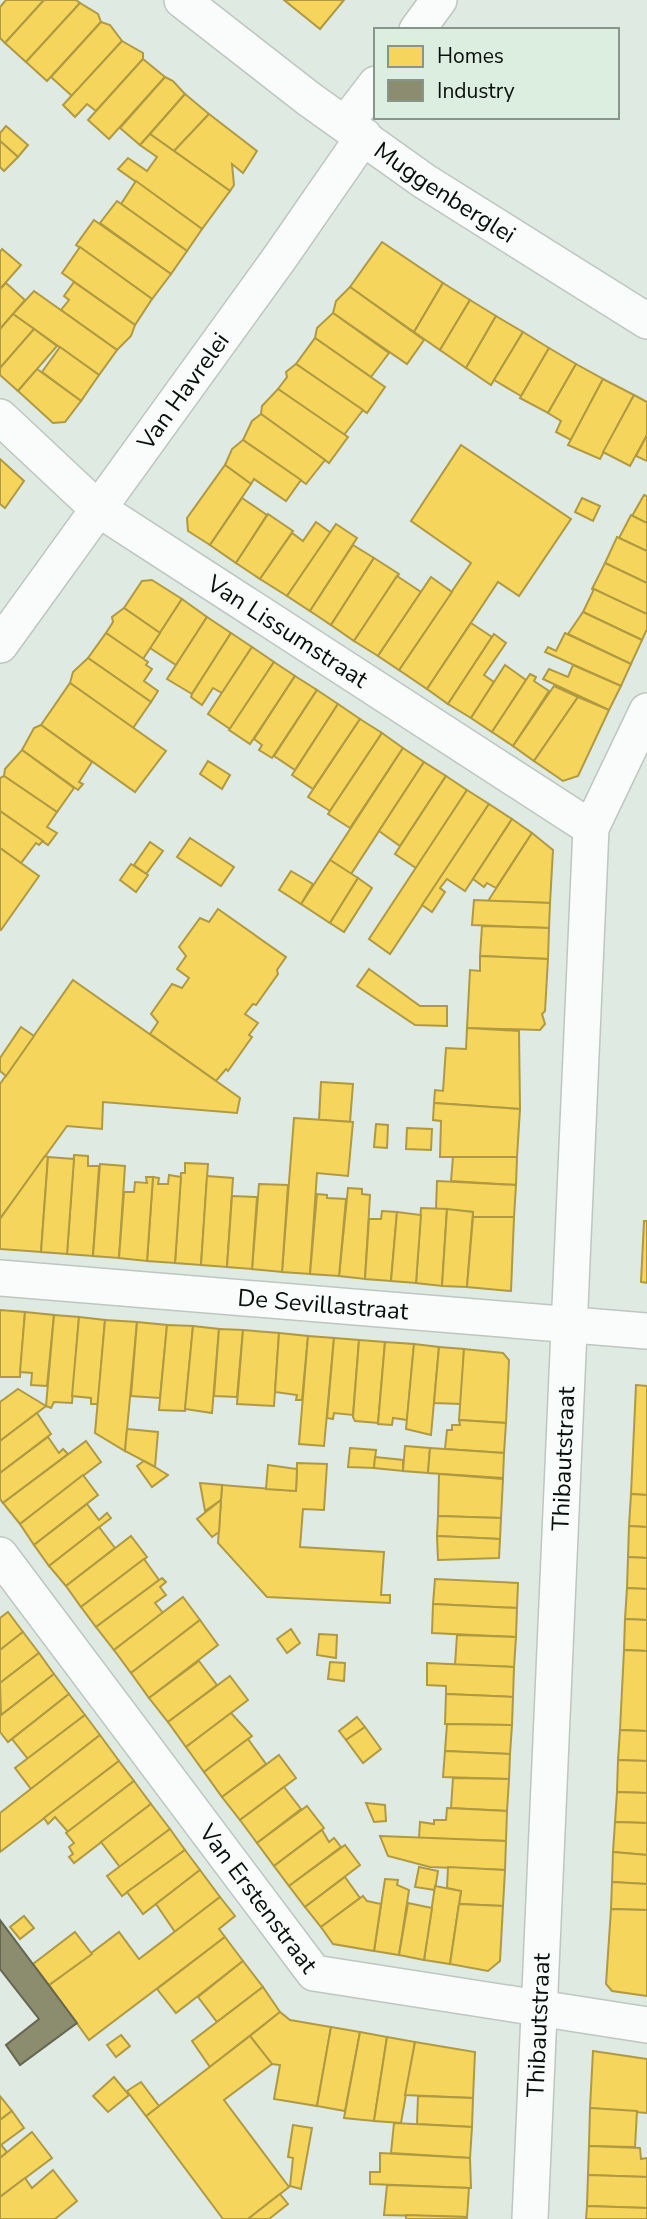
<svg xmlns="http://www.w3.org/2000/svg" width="647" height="2219" font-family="'Nunito Sans',sans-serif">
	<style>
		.homes { fill: #f6d55c; stroke: #af9a43; stroke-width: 2 }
		.industry { fill: #8c8c6e; stroke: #656650; stroke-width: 2 }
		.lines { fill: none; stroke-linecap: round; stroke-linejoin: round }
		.minor-casing { stroke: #bec6c1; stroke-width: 38 }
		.minor { stroke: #fafcfb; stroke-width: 35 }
		.labels { text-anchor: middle; stroke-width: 7; stroke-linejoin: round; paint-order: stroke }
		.street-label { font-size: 24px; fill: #090f0a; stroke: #dbeee0 }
	</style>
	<rect width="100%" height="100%" fill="#dfeae2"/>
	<!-- homes -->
	<g class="homes">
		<polygon points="6,0 44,0 5,43 0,38 0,7"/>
		<polygon points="44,0 76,0 80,3 26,62 5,43"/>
		<polygon points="284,0 344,0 320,29"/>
		<polygon points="80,3 98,14 101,22 47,81 26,62"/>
		<polygon points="101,22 110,25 122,41 72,96 51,77"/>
		<polygon points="122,41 143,53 143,59 96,111 87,104 75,117 63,105"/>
		<polygon points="143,59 165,77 109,139 88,120"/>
		<polygon points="165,77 173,81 185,94 140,145 120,128"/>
		<polygon points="185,94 209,114 174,151 150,134"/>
		<polygon points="209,114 257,151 243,173 232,164 234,185 230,191 174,151"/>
		<polygon points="6,126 28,145 18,157 0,141 0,133"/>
		<polygon points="150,134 230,191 202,229 118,169 128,158 147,171 157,157 140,145"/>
		<polygon points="0,141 18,157 4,171 0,167"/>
		<polygon points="136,181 202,229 187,251 121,204"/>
		<polygon points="117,201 187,251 171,274 100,223"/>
		<polygon points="94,220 171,274 152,299 76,245"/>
		<polygon points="382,242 443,283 414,332 350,287"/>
		<polygon points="80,247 152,299 135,325 62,273"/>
		<polygon points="2,249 21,265 0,289 0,252"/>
		<polygon points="74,282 135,325 131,336 117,350 61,310 69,300 64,296"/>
		<polygon points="6,283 25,300 0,329 0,289"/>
		<polygon points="443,283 470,300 440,350 414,332"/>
		<polygon points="350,287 424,340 407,364 333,313 336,301"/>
		<polygon points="34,291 117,350 99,375 13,314"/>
		<polygon points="470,300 496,316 466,368 440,350"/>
		<polygon points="333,313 389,353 371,377 315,338 317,328"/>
		<polygon points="13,314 34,329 0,368 0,329"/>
		<polygon points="496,316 523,332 491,385 466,368"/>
		<polygon points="34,329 57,346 18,391 0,375 0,368"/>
		<polygon points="523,332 549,348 521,396 494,380"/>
		<polygon points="315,338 385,387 367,413 296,364"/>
		<polygon points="60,347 99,375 81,401 42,372"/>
		<polygon points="549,348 576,364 548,413 520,398"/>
		<polygon points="296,364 363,410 344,435 278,389 287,377 286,372"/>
		<polygon points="576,364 603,379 571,440 556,432 561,421 548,413"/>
		<polygon points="37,369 81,401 65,422 53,423 18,391"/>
		<polygon points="603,379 634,395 600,459 568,445"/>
		<polygon points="278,389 348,437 329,463 261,414 262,406"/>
		<polygon points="634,395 647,402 647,435 630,466 603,452"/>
		<polygon points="261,414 325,460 306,484 243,440 252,421"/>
		<polygon points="647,435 647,461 636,456"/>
		<polygon points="243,440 301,480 286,501 254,479 251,484 225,465 232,449"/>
		<polygon points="461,445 571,519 519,596 498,582 427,689 399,670 471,563 411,521"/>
		<polygon points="0,459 24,481 5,508 0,504"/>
		<polygon points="225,465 251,484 210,545 188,531 187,518"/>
		<polygon points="644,495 647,496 647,523 632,516"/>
		<polygon points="242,498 267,515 236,563 210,545"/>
		<polygon points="582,498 600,506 593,521 575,512"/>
		<polygon points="268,514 293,531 260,579 236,563"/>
		<polygon points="631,515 647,523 647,551 619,538"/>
		<polygon points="316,522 331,533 287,596 260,579 292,533 303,541"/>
		<polygon points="336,524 357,538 310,611 287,596"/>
		<polygon points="617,537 647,551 647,583 605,563"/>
		<polygon points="353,545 374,558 331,625 310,611"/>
		<polygon points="374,558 399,574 354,641 331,625"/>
		<polygon points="605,563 647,583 647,614 592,589"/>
		<polygon points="397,576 421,592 378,656 354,641"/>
		<polygon points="431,577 452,592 399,670 378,656"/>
		<polygon points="152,580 182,599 160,633 124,608 142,581"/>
		<polygon points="594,589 647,614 647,629 642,640 583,612"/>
		<polygon points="182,599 207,617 176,665 150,648"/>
		<polygon points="124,608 160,633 143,659 106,633 113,622 112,617"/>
		<polygon points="583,612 642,640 631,664 568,634"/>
		<polygon points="207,617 231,633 192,694 167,679"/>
		<polygon points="471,623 492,637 448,704 427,689"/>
		<polygon points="106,633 148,662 146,665 152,669 144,681 158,691 151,702 88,658"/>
		<polygon points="231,633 252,647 222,693 213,688 202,705 191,697 192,694"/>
		<polygon points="565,633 631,664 621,686 545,652 548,647 556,651"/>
		<polygon points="494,634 506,643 484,675 494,682 471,718 448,704"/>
		<polygon points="252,647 274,662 230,729 208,714"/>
		<polygon points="88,658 151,702 133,728 70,683 73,672"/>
		<polygon points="274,662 295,676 250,744 229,730"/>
		<polygon points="505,665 526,680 492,732 471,718"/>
		<polygon points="573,665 621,686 609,710 543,679 549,669 568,677"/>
		<polygon points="530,674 536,677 534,681 549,691 513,746 492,732"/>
		<polygon points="295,676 317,690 272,758 259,750 262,745 254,739"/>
		<polygon points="70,683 166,751 135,792 41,725"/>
		<polygon points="554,686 578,697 534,761 513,746"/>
		<polygon points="317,690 338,704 295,770 274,756"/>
		<polygon points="578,697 609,710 578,776 563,781 534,761"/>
		<polygon points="338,704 360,719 313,789 292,775"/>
		<polygon points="360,719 382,733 330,811 308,797"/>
		<polygon points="41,725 92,762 79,782 83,784 78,790 22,750 34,728"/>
		<polygon points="382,733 403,748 350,828 328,814"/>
		<polygon points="403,748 424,762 351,874 330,860"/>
		<polygon points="22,750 74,788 57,812 4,776 5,769"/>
		<polygon points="208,761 230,775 222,789 200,774"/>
		<polygon points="424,762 446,776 400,846 379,831"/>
		<polygon points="4,776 57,812 47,827 57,833 48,845 0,811 0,778"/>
		<polygon points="446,776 467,790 416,868 395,854"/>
		<polygon points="467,790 489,804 390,954 369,939"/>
		<polygon points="489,804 512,819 465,891 447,879 440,888 445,892 432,912 422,905"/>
		<polygon points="0,811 43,841 39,845 36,843 21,863 0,848"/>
		<polygon points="512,819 532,833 496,888 487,883 484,887 473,879"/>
		<polygon points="532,833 553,850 550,903 488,901"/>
		<polygon points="190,838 234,867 221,886 177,857"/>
		<polygon points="150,842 163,851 146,874 134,865"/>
		<polygon points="0,848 39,876 1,930 0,929"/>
		<polygon points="330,860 358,878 330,923 301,904"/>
		<polygon points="131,864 148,875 136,892 120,880"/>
		<polygon points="291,871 313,884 301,904 279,890"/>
		<polygon points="358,878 372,888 344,932 330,923"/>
		<polygon points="474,900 550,903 549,928 472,925"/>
		<polygon points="218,909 286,957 277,970 278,974 256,1005 253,1004 245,1014 258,1023 249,1035 252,1037 228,1071 226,1069 216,1081 150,1034 158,1022 151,1014 172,984 182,988 189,978 177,969 186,956 179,947 200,918 209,922"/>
		<polygon points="482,926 549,928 548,959 480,956"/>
		<polygon points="480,956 548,959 545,1011 542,1014 545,1024 540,1030 467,1028 470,970 480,971"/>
		<polygon points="369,969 420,1006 447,1006 447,1026 415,1025 357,986"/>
		<polygon points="73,980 240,1098 237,1113 103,1102 102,1129 67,1126 0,1219 0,1084"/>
		<polygon points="21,1027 34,1036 6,1076 0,1071 0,1058"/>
		<polygon points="467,1028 519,1031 520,1109 434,1103 435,1090 443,1091 446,1048 466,1049"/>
		<polygon points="321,1082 353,1084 350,1122 319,1120"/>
		<polygon points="434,1103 520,1109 517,1157 440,1157 441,1121 433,1120"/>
		<polygon points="294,1118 353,1122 348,1176 317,1173 310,1274 282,1272"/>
		<polygon points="376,1124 388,1125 387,1148 374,1147"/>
		<polygon points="407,1128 432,1129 431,1150 406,1149"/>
		<polygon points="74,1155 88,1156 88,1166 99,1166 93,1256 67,1254"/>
		<polygon points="45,1156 48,1157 41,1252 0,1249 0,1219"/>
		<polygon points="48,1157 74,1159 67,1254 41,1252"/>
		<polygon points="453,1157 517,1157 516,1185 451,1181"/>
		<polygon points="185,1163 208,1164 201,1265 175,1263 181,1173 185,1173"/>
		<polygon points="100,1164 125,1166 119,1258 93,1256"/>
		<polygon points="169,1175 181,1177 175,1263 147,1261 153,1177 159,1178 158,1184 168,1184"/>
		<polygon points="207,1176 233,1178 227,1267 201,1265"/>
		<polygon points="146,1177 153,1177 147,1261 119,1258 124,1192 134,1192 135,1182 147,1183"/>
		<polygon points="437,1181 516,1185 514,1217 473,1217 473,1212 436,1209"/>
		<polygon points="259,1184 288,1185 282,1272 252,1269"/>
		<polygon points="348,1188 362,1189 362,1194 370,1195 365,1279 339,1276"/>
		<polygon points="317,1194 327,1195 327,1198 346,1199 339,1276 310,1274"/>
		<polygon points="232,1196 257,1197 252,1269 227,1267"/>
		<polygon points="421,1208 447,1209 442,1286 416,1283"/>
		<polygon points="447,1209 473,1212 467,1287 442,1286"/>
		<polygon points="382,1211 397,1212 391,1281 365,1279 369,1219 381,1219"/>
		<polygon points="397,1212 421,1215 416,1283 391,1281"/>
		<polygon points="473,1217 514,1217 511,1291 467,1287"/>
		<polygon points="644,1221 647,1221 647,1283 641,1282"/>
		<polygon points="0,1310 25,1312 20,1377 0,1377"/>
		<polygon points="25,1312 54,1315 47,1386 31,1385 32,1373 20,1372"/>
		<polygon points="54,1315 79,1317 72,1403 54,1402 51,1408 46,1406"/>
		<polygon points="79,1317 105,1320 98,1404 91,1404 91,1398 72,1396"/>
		<polygon points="105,1320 137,1322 125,1451 95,1433"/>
		<polygon points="137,1322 167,1325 160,1398 131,1396"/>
		<polygon points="167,1325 193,1326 185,1411 159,1410"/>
		<polygon points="193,1326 219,1329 212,1413 185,1409"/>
		<polygon points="219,1329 243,1330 237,1397 214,1396"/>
		<polygon points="243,1330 279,1333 274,1406 237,1404"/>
		<polygon points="279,1333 308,1336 302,1400 296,1400 297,1395 275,1392"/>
		<polygon points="308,1336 334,1338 324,1446 299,1444"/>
		<polygon points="334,1338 359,1340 353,1415 334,1413 333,1419 327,1418"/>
		<polygon points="359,1340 385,1342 378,1423 355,1421 353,1417"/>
		<polygon points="385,1342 414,1344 407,1420 393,1418 392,1425 378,1424"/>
		<polygon points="414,1344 439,1347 431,1435 406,1429"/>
		<polygon points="439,1347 464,1349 461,1404 434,1403"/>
		<polygon points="464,1349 503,1353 509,1360 506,1423 459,1420"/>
		<polygon points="636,1385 647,1386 647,1495 631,1494"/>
		<polygon points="18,1389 46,1406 0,1441 0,1402"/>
		<polygon points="37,1413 51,1434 0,1473 0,1441"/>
		<polygon points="459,1420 506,1423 504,1453 445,1449 447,1430 452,1430 452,1425 460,1425"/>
		<polygon points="127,1429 158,1432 155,1467 125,1451"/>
		<polygon points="48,1437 59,1453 63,1449 68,1454 3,1503 0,1499 0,1473"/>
		<polygon points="86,1441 101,1462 20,1524 3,1503"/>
		<polygon points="405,1446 430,1448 428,1473 403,1471"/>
		<polygon points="350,1448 376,1450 374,1468 348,1467"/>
		<polygon points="430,1448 504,1453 503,1478 428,1473"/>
		<polygon points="375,1457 403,1460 403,1471 374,1468"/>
		<polygon points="144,1461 155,1467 168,1475 152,1487 137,1466"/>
		<polygon points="297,1463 327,1464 324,1510 303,1509 300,1547 384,1552 381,1595 390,1595 390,1603 267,1597 218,1543 222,1485 296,1491"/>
		<polygon points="268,1465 297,1469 296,1491 266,1489"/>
		<polygon points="439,1474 503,1479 501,1518 438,1516"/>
		<polygon points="83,1475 98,1495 34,1545 20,1524"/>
		<polygon points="200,1483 222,1485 221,1500 205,1511"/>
		<polygon points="631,1494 647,1495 647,1527 629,1526"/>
		<polygon points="221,1500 219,1532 212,1537 197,1519"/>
		<polygon points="87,1504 99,1520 107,1513 111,1518 49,1566 34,1545"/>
		<polygon points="438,1516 501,1518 500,1539 437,1536"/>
		<polygon points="629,1526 647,1527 647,1558 628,1557"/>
		<polygon points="99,1527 115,1548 66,1586 49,1566"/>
		<polygon points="131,1536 147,1557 81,1607 66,1586"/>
		<polygon points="437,1536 500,1539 499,1558 438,1560"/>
		<polygon points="628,1557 647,1558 647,1589 627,1588"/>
		<polygon points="144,1559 159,1580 96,1627 81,1607"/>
		<polygon points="162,1578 166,1582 160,1587 166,1595 155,1603 163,1613 114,1650 96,1627"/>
		<polygon points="435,1579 518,1583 517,1608 433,1604"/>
		<polygon points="627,1588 647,1589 647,1620 625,1619"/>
		<polygon points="183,1597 200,1620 131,1673 114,1650"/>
		<polygon points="433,1604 517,1608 516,1637 432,1633"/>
		<polygon points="8,1612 23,1632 0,1650 0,1618"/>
		<polygon points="625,1619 647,1620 647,1651 624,1650"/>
		<polygon points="200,1620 218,1645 149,1698 131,1673"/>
		<polygon points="291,1629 300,1643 287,1653 277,1639"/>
		<polygon points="23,1632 39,1653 0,1683 0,1650"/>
		<polygon points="319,1634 337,1635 336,1658 317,1655"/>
		<polygon points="457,1635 516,1637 514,1667 455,1665"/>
		<polygon points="624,1650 647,1651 647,1731 620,1730"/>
		<polygon points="39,1653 54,1674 1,1715 0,1683"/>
		<polygon points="199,1661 217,1685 168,1722 149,1698"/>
		<polygon points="330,1662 345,1663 344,1681 328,1679"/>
		<polygon points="427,1663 514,1667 513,1697 446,1694 446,1686 427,1685"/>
		<polygon points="54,1674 69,1694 8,1742 0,1732 0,1716"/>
		<polygon points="230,1676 248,1700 186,1747 168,1722"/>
		<polygon points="69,1694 85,1715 28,1759 12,1739"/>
		<polygon points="446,1694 513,1697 512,1725 445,1724"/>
		<polygon points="231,1713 252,1736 204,1772 186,1747"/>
		<polygon points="85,1715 100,1735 31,1789 15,1768"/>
		<polygon points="357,1717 365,1727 346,1740 339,1731"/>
		<polygon points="447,1724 512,1725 510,1754 445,1751"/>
		<polygon points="365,1727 381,1749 363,1763 346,1740"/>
		<polygon points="620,1730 647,1731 647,1761 618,1760"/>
		<polygon points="100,1735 119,1761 0,1852 0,1813"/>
		<polygon points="248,1739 266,1764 222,1797 204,1772"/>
		<polygon points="445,1751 510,1754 509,1779 443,1777"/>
		<polygon points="279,1755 296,1778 240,1820 222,1797"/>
		<polygon points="618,1760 647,1761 647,1793 617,1792"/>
		<polygon points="119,1761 134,1781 68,1832 55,1817 48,1824 44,1818"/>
		<polygon points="453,1778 509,1779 507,1811 451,1808"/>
		<polygon points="134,1781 151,1804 74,1863 69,1857 73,1854 69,1847 74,1843 66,1833"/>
		<polygon points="284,1787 301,1809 257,1843 240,1820"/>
		<polygon points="617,1792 647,1793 647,1823 615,1822"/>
		<polygon points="366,1803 385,1805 386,1821 374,1822"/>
		<polygon points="151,1804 170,1829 120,1867 101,1842"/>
		<polygon points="307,1806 324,1828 274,1866 257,1843"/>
		<polygon points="447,1808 507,1811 506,1841 419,1838 420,1822 434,1824 434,1820 446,1820"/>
		<polygon points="615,1822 647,1823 647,1855 613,1852"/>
		<polygon points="170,1829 185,1850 122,1896 107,1876"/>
		<polygon points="322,1830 329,1842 334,1838 341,1847 289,1886 274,1866"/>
		<polygon points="380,1836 506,1841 505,1870 430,1867 388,1856"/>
		<polygon points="345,1845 360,1865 305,1907 289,1886"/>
		<polygon points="185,1850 200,1870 143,1914 127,1892"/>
		<polygon points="613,1852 647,1855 647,1884 612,1882"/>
		<polygon points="419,1867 438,1871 435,1890 415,1887"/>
		<polygon points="448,1867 505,1870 503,1906 459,1904 461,1891 447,1888"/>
		<polygon points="200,1870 220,1897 175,1932 156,1904"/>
		<polygon points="345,1877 360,1898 321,1927 305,1907"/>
		<polygon points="385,1879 398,1880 397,1885 409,1890 399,1955 374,1951"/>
		<polygon points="612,1882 647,1884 647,1910 611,1909"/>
		<polygon points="435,1886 461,1891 450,1964 424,1960"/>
		<polygon points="363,1896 367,1901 381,1904 374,1951 333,1944 321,1927"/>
		<polygon points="220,1897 235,1916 219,1929 225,1937 89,2040 49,1985 119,1932 139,1959"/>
		<polygon points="408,1903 432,1908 424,1960 399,1955"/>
		<polygon points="459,1904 503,1906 500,1961 488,1971 450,1964"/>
		<polygon points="611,1909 647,1910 647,1996 612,1991 606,1984"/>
		<polygon points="24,1916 34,1928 20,1939 10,1927"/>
		<polygon points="75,1932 92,1954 49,1985 33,1964"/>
		<polygon points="225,1937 243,1961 176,2013 157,1989"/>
		<polygon points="243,1961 263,1987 217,2022 198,1997"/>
		<polygon points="263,1987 280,2012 210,2067 192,2041"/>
		<polygon points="280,2012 290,2020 331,2027 317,2106 274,2099 280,2065 272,2064 250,2036"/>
		<polygon points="331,2027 360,2032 345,2111 317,2106"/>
		<polygon points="360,2032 387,2037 374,2121 344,2118"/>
		<polygon points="121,2035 130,2046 116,2057 107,2045"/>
		<polygon points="250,2036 272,2064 224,2100 289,2187 248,2219 223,2219 146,2116"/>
		<polygon points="387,2037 415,2042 401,2123 374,2121"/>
		<polygon points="415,2042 475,2052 473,2098 405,2095"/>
		<polygon points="593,2051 647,2059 647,2113 590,2108"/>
		<polygon points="114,2077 129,2095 108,2112 93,2096"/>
		<polygon points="141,2082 159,2106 146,2116 127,2091"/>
		<polygon points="0,2096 12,2111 0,2120"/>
		<polygon points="418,2096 473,2098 472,2127 417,2124"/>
		<polygon points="590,2108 637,2111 635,2147 589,2146"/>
		<polygon points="12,2111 24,2128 1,2145 7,2152 0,2158 0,2120"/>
		<polygon points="394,2123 472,2127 470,2158 391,2153"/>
		<polygon points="293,2125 312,2128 301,2189 290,2186 293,2158 288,2157"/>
		<polygon points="32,2132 52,2158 0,2197 0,2158"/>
		<polygon points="589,2146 640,2148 641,2159 647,2158 647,2177 588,2175"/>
		<polygon points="380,2153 470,2158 471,2188 370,2184 370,2172 380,2172"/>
		<polygon points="53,2170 77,2201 55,2219 0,2219 0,2197 25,2178 32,2188"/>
		<polygon points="588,2175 647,2177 647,2208 587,2206"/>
		<polygon points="387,2185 469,2188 467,2217 384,2215"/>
		<polygon points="280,2194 288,2204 269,2219 248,2219"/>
		<polygon points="587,2206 647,2208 647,2219 586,2219"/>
		<polygon points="406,2215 467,2217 467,2219 406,2219"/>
	</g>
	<!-- industry -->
	<polygon class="industry" points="0,1920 77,2023 20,2065 6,2045 39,2019 0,1969"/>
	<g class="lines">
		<!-- minor casing -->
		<g class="minor-casing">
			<g id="minor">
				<path id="s1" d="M182,0L309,99L424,181L647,321"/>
				<polyline points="417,30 439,0"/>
				<polyline points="346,123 376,84"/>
				<path id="s2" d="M0,417L97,508L591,828"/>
				<path id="s3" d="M0,645L281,256L364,136"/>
				<path id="s4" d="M0,1278L647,1331"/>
				<path id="s5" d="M0,1555L314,1973L647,2025"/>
				<path id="s6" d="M530,2219L591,828L647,711"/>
			</g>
		</g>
		<!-- minor -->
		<use href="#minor" class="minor"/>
	</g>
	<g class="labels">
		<!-- street labels -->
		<g class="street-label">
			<text dy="8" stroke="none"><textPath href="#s1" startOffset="326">Muggenberglei</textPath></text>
			<text dy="8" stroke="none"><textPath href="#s3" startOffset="313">Van Havrelei</textPath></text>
			<text dy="8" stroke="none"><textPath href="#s2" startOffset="360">Van Lissumstraat</textPath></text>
			<text dy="8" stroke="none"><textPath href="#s4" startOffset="324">De Sevillastraat</textPath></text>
			<text dy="8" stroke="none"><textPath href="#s6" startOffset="761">Thibautstraat</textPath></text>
			<text dy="8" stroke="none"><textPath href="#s5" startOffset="430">Van Erstenstraat</textPath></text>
			<text dy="8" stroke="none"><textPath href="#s6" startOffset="194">Thibautstraat</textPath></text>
		</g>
	</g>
	<!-- legend -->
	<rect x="374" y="28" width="245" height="91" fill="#dbeee0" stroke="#87958a" stroke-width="2"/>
	<rect x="388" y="46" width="35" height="21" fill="#f6d55c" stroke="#87958a" stroke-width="2"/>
	<text x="437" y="63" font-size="21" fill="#090f0a">Homes</text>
	<rect x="388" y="80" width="35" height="21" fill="#8c8c6e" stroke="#87958a" stroke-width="2"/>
	<text x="437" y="98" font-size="21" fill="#090f0a">Industry</text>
</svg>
